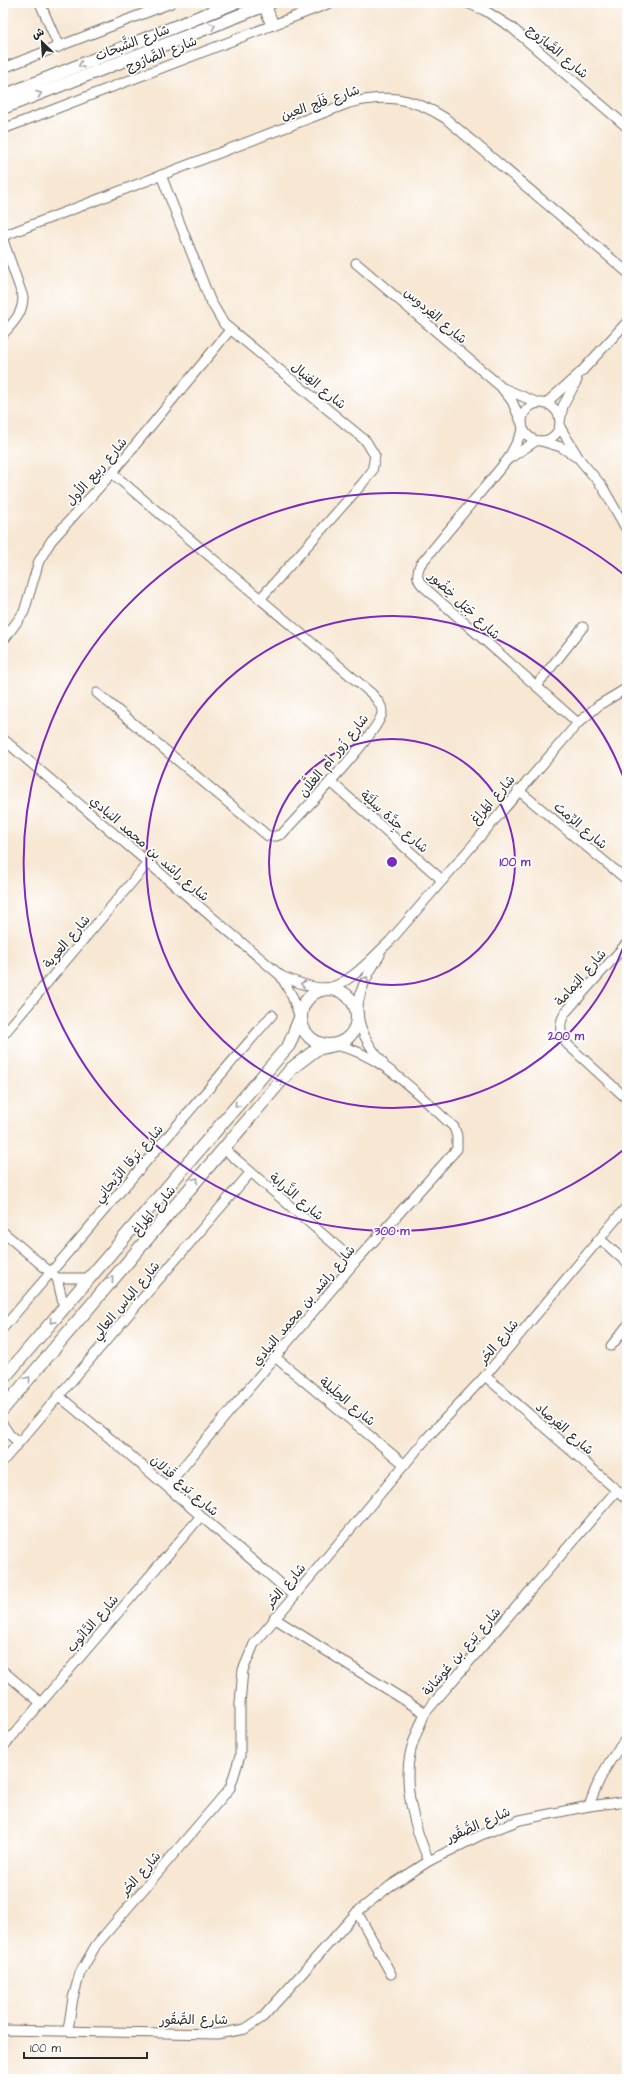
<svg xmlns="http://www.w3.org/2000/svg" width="630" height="2082" font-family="'Architects Daughter','Playpen Sans Arabic',sans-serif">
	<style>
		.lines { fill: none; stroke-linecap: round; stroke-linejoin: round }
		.minor-casing { stroke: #726d66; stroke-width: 11 }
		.tertiary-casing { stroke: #726d66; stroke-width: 14 }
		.minor { stroke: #fff; stroke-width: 9 }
		.tertiary { stroke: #fff; stroke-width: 12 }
		.oneway { stroke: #a0a0a0 }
		.ring { fill: none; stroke: #7b2cbf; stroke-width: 2 }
		.labels { text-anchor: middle; stroke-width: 3.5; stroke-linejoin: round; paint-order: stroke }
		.street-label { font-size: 13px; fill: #2b2b2b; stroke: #fff }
		.centre { fill: #7b2cbf; stroke: #fff; stroke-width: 2 }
		.ring-label { font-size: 12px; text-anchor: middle; font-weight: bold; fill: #7b2cbf; stroke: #fff; stroke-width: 3.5; stroke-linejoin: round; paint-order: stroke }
	</style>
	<rect width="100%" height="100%" fill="#fff"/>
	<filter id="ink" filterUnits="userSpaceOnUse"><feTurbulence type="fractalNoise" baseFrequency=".025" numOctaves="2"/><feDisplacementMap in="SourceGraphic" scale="8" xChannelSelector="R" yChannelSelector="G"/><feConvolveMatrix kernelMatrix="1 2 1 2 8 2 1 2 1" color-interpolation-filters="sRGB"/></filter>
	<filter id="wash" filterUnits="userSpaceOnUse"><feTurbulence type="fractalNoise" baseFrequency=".012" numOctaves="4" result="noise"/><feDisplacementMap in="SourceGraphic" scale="16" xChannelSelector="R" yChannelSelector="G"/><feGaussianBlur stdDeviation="0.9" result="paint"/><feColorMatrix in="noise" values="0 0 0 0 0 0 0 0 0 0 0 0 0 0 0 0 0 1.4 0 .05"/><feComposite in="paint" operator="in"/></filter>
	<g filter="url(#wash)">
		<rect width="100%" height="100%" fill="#f7e7d3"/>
	</g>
	<g filter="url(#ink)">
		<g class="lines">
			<!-- minor casing -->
			<g class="minor-casing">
				<g id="minor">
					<polyline points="40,3 59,47"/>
					<polyline points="467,3 484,10 511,27 627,127"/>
					<polyline points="3,68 171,3"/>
					<polyline points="3,129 330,3"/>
					<polyline points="161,175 210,300 224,324 366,441 375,456 372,471 362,484 260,599"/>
					<path d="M3,236L349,103C387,94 412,97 445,118L627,272"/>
					<path d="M3,240L23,297C23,314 13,323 3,334"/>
					<polyline points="356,263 500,386 512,401 522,424"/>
					<polyline points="503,388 538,403"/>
					<circle cx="541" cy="422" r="19"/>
					<polyline points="545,404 582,371 627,322"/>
					<polyline points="560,421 563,406 577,380"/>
					<polyline points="560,427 580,460 602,486 627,530"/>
					<path d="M523,430L508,459L420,565C416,575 417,580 424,587L578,723"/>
					<polyline points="541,441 561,447 576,457"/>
					<polyline points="510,458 536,441"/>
					<polyline points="3,641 24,612 39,561 51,541 112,473 230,330"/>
					<polyline points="536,686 583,627"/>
					<path d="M97,693L268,836H276L282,834C298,816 382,730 382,712C382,704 376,699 372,694L112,473"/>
					<path d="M3,739L281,976C293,981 313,989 326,988C347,987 375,955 390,941L578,723L599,705L627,688"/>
					<polyline points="331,782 441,879"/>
					<polyline points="518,790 627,880"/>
					<path d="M627,943L565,1013C558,1025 560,1033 567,1044L627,1099"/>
					<path d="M380,955C352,998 348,1022 383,1063"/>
					<polyline points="281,976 292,996 300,1018"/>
					<polyline points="3,1035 148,863"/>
					<polyline points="223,1148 355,1262"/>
					<polyline points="3,1232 57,1278 64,1307"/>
					<polyline points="600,1239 627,1263"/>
					<polyline points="57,1278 88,1278"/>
					<polyline points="3,1328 272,1015"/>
					<polyline points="611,1346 627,1326"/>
					<polyline points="275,1357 405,1465"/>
					<polyline points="485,1376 627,1499"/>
					<polyline points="59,1396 124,1450 294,1596"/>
					<polyline points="3,1425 9,1434 18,1442"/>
					<polyline points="3,1461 250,1173"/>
					<path d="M167,1486L355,1262L457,1149V1136L454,1127C419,1096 383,1054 335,1045"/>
					<polyline points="274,1618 425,1713"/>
					<polyline points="3,1671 41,1703"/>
					<polyline points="3,1747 201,1516"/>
					<path d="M589,1806C598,1779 609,1759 627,1738"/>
					<path d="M429,1861C415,1830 402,1785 411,1750C414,1738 420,1725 425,1713L617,1490"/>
					<polyline points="357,1912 391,1974"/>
					<polyline points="3,2030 217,2034 245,2029 263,2017 357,1912 390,1886 429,1861 481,1835 520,1820 589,1806 627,1801"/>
					<polyline points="68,2030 73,1998 80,1973 96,1945 230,1788 240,1756 240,1703 243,1670 254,1644 426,1439 485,1376 627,1206"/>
				</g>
			</g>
			<!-- tertiary casing -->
			<g class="tertiary-casing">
				<g id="tertiary">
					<polyline points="265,6 272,24"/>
					<polyline points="3,96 234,3"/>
					<polyline points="3,108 271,3"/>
					<circle cx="329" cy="1017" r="28"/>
					<polyline points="3,1379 289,1045 300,1018"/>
					<polyline points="3,1409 292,1068 317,1049 335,1045"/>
				</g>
			</g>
			<!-- minor -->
			<use href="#minor" class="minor"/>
			<!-- tertiary -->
			<use href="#tertiary" class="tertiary"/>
		</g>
		<!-- one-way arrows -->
		<defs><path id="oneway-chevron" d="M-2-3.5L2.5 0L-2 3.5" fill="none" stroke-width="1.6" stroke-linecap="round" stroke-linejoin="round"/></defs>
		<g class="oneway">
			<use href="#oneway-chevron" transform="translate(213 26) rotate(-21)"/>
			<use href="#oneway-chevron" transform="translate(81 65) rotate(158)"/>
			<use href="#oneway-chevron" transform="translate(39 94) rotate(-21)"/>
			<use href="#oneway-chevron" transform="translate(366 979) rotate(-62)"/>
			<use href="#oneway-chevron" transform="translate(303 984) rotate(-166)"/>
			<use href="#oneway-chevron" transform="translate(280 1082) rotate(-49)"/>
			<use href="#oneway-chevron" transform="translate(237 1105) rotate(131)"/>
			<use href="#oneway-chevron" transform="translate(196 1180) rotate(-50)"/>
			<use href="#oneway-chevron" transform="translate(111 1279) rotate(-50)"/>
			<use href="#oneway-chevron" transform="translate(52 1321) rotate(131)"/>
			<use href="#oneway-chevron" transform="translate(28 1379) rotate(-50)"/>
		</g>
	</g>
	<!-- distance rings -->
	<g class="ring">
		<circle cx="392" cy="862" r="123"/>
		<path d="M627 936A246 246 0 1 1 627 788"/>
		<path d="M627 1147A369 369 0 1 1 627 577"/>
	</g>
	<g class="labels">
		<!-- street labels -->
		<g class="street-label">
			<text transform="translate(132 42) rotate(-21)" y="5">شارع الشَّبحات</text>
			<text transform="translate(558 51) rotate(40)" y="5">شارع الصَّارُوج</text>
			<text transform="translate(161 53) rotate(-21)" y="5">شارع الصَّارُوج</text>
			<text transform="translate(320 102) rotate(-19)" y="5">شارع فَلَج العين</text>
			<text transform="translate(436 315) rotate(41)" y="5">شارع الفِردوس</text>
			<text transform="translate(319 385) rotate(39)" y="5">شارع الفِنيال</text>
			<text transform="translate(96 471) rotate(-49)" y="5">شارع ربيع الأول</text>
			<text transform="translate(465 605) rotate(43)" y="5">شارع جَبَل خِضُور</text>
			<text transform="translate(333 755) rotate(-51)" y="5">شارع زُور أم الغلَّان</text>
			<text transform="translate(492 799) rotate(-49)" y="5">شارع المَراغ</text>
			<text transform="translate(395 821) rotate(42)" y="5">شارع جِدَّة سِلَيَّة</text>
			<text transform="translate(581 825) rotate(40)" y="5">شارع الرِّمث</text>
			<text transform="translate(150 848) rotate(41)" y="5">شارع راشد بن محمد النيادي</text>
			<text transform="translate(66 941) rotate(-50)" y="5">شارع العوية</text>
			<text transform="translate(580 977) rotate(-49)" y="5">شارع اليَمامة</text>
			<text transform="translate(128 1163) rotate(-49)" y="5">شارع بَرقا الرِّيحانِي</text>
			<text transform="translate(297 1196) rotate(40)" y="5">شارع الذَّرابة</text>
			<text transform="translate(153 1210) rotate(-50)" y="5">شارع المَراغ</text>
			<text transform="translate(125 1300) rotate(-50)" y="5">شارع الياس العالِي</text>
			<text transform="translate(303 1305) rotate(-50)" y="5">شارع راشد بن محمد النيادي</text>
			<text transform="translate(498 1341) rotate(-50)" y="5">شارع الحُر</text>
			<text transform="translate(348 1401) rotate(40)" y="5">شارع الحِلَيلة</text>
			<text transform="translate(565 1428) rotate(41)" y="5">شارع الفِرصاد</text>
			<text transform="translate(185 1485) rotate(41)" y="5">شارع بَدع قَذلان</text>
			<text transform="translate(285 1585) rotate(-49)" y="5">شارع الحُر</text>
			<text transform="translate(92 1623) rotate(-49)" y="5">شارع الدَّانُوب</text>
			<text transform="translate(461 1651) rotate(-49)" y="5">شارع بَدع بن عُوشانة</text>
			<text transform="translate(478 1824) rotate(-24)" y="5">شارع الصُّقُور</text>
			<text transform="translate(140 1873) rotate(-49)" y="5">شارع الحُر</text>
			<text x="194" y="2024">شارع الصُّقُور</text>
		</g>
	</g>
	<circle cx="392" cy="862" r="6" class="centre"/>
	<g class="ring-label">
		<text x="515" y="866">100 m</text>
		<text x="566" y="1040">200 m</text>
		<text x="392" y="1235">300 m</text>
	</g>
	<!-- margin -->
	<rect width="630" height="2082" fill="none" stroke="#fff" stroke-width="16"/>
	<!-- north arrow -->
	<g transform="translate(42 42) rotate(335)" stroke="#ffffff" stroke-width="3" paint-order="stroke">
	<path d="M0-3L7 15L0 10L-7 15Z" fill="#2b2b2b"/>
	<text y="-6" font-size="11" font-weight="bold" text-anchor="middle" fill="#2b2b2b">ش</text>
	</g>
	<!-- scale -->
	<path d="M24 2052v6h123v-6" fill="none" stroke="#2b2b2b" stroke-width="2"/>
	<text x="30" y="2052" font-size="12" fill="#2b2b2b" stroke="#ffffff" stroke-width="3" paint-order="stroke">100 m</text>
</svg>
